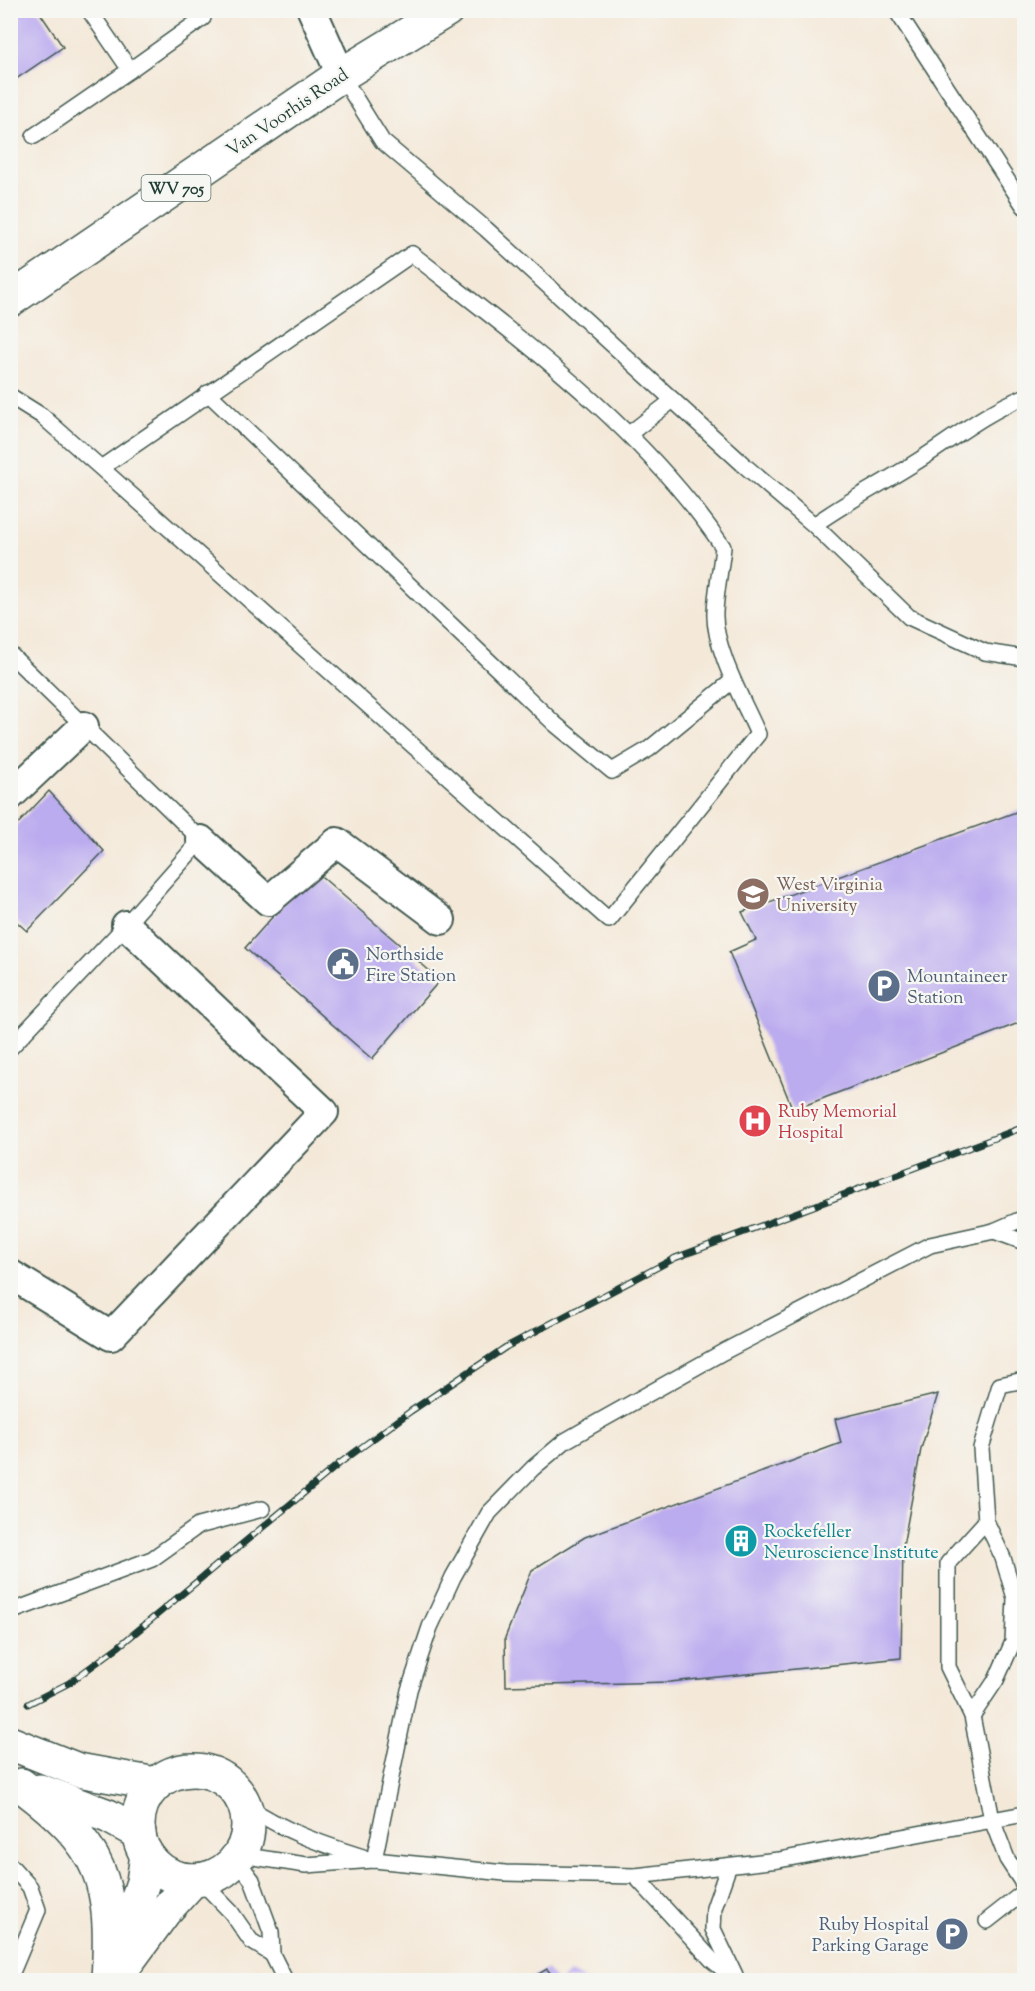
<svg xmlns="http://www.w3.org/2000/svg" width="1035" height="1991" font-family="'Sorts Mill Goudy',serif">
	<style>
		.building { fill: #bbabef }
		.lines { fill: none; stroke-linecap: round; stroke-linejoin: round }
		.service-casing { stroke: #3f574d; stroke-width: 18 }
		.minor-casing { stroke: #3f574d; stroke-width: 32 }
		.tertiary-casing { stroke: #3f574d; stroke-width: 36 }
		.primary-casing { stroke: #3f574d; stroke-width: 36 }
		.service { stroke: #fff; stroke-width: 15 }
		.minor { stroke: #fff; stroke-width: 28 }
		.tertiary { stroke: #fff; stroke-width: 33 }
		.primary { stroke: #fff; stroke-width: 33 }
		.rail-casing { stroke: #1f3d34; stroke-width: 7 }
		.rail { stroke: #f6f6f2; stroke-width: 4.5; stroke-dasharray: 14; stroke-linecap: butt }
		.labels { text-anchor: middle; stroke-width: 4.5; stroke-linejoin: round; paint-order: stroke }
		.shield { fill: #f6f6f2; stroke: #60746d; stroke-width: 1.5 }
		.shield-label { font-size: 16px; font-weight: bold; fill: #1f3d34 }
		.street-label { font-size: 18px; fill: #1f3d34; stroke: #f6f6f2 }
		.education-label { font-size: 18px; fill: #785e54; stroke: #f6f6f2; text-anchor: start }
		.service-label { font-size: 18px; fill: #4e5e75; stroke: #f6f6f2; text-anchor: start }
		.health-label { font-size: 18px; fill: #be3a42; stroke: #f6f6f2; text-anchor: start }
		.culture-label { font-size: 18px; fill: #0d838f; stroke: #f6f6f2; text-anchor: start }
	</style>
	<rect width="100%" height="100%" fill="#f6f6f2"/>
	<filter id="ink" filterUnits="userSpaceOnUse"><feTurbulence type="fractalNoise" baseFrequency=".0167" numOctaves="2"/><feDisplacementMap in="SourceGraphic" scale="12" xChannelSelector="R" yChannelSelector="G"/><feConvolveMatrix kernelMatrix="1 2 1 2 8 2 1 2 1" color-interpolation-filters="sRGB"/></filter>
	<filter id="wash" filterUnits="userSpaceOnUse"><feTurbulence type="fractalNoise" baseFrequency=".008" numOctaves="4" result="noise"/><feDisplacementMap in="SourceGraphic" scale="24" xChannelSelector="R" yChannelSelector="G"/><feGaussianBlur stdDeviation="1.35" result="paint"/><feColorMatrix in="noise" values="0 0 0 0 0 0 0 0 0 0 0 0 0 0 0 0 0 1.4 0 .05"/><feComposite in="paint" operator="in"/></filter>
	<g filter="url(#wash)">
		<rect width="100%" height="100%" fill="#f4e9d9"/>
		<g id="blocks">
			<!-- building -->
			<g class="building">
				<polygon points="10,10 38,10 63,47 10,83"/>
				<polygon points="49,791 104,851 27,931 10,916 10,832"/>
				<polygon points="1024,809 1024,1021 793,1110 729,952 756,940 742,912"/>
				<polygon points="314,870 440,980 372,1059 245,948"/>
				<polygon points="938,1394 921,1449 903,1546 901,1658 670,1682 506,1686 505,1638 532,1570 585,1537 841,1443 835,1419"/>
				<polygon points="547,1969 556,1980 528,1980"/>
				<polygon points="570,1973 585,1980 561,1980"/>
			</g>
		</g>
	</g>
	<g filter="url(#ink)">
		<use href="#blocks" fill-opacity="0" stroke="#3f574d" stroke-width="1.5"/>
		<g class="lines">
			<!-- service casing -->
			<g class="service-casing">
				<g id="service">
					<polyline points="89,10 130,70 203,18 198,10"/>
					<polyline points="896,10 1024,206"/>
					<polyline points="341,75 382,141 486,229 745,466 814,525 909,617 985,652 1024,658"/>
					<polyline points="34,136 130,70"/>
					<polyline points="208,393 555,724 612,771 649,749 732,681"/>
					<path d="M10,396L42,416L101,468L609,920L758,734C744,702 713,647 715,612C716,590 721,568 723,547C643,428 523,341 412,254L101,468"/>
					<polyline points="629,434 673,400"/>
					<path d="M814,525C846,502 880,485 913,464C950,441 984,413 1024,397"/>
					<polyline points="10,654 201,840 116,936 10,1048"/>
					<polyline points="994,1231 1024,1242"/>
					<polyline points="986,1521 948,1563 948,1667 972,1716 992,1820 1007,1859 1024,1885"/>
					<polyline points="10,1612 152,1559 198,1526 262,1509"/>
					<polyline points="972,1716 996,1680 1013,1642 1015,1598 1003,1558 986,1521 981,1448 1000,1385 1024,1380"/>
					<path d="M245,1805C284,1831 318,1843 363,1857"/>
					<polyline points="240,1855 306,1865 374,1860 505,1873 635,1876 779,1860 1024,1814"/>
					<polyline points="236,1859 252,1880 271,1932 272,1954 285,1980"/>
					<polyline points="374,1860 409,1690 430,1627 453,1577 489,1513 533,1468 565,1441 598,1422 723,1352 930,1245 994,1231 1024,1218"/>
					<polyline points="10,1865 30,1887 38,1910 10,1977"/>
					<polyline points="728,1868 714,1908 713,1929 735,1975"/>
					<polyline points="635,1876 712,1960 736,1980"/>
					<polyline points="199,1879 231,1912 251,1941 272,1954"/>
					<polyline points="987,1921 1024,1892"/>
				</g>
			</g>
			<!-- minor casing -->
			<g class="minor-casing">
				<g id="minor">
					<polyline points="312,10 341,75"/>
					<polyline points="10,796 84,726"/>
					<polyline points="201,840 268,901 337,842 441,920"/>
					<polyline points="10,1274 111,1336 324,1112 126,925"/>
				</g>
			</g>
			<!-- tertiary casing -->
			<g class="tertiary-casing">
				<g id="tertiary">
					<polyline points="10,1743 78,1770 156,1784"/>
					<circle cx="193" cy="1825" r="55"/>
					<path d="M21,1785C103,1846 114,1881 108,1980"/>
					<polyline points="40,1791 108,1816 139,1833"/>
					<polyline points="118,1957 143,1882 147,1855"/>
					<polyline points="125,1965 164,1912 193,1880"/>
				</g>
			</g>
			<!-- primary casing -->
			<g class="primary-casing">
				<polyline id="primary" points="10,300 341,75 447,10"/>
			</g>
			<!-- service -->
			<use href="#service" class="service"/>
			<!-- minor -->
			<use href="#minor" class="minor"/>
			<!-- tertiary -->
			<use href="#tertiary" class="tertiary"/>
			<!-- primary -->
			<use href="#primary" class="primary"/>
			<!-- rail casing -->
			<g class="rail-casing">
				<polyline id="rail" points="28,1704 69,1683 118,1647 340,1463 411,1411 506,1347 675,1258 1024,1127"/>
			</g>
			<!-- rail -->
			<use href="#rail" class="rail"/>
		</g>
	</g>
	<!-- icons -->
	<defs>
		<g id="university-disc" transform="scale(1.725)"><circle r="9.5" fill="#8d6e63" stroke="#f6f6f2"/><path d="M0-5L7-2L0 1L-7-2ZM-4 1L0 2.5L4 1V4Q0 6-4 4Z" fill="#fff"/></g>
		<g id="civic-disc" transform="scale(1.725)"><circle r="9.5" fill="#5c6f8a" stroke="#f6f6f2"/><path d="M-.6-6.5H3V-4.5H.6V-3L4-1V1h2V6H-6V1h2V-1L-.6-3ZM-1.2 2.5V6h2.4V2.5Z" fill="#fff"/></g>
		<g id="parking-disc" transform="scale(1.725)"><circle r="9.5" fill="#5c6f8a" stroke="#f6f6f2"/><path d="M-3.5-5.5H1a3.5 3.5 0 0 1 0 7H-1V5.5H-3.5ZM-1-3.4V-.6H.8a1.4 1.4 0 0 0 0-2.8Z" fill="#fff"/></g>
		<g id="hospital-disc" transform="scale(1.725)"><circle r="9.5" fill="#e0444e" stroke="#f6f6f2"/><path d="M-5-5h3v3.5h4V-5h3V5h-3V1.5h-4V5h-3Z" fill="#fff"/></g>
		<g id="building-disc" transform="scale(1.725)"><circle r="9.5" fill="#0f9aa8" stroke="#f6f6f2"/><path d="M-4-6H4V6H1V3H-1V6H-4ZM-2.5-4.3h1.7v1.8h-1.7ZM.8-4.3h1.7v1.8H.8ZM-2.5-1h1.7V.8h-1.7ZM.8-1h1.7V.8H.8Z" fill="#fff"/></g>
	</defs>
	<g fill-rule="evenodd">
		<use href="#university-disc" x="753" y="894"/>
		<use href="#civic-disc" x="343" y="964"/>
		<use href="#parking-disc" x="884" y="986"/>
		<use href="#hospital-disc" x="755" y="1121"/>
		<use href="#building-disc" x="741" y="1541"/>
		<use href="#parking-disc" x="952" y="1934"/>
	</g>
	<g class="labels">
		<!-- shield labels -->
		<rect class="shield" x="141.5" y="175" width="69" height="26" rx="4.5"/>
		<g class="shield-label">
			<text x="176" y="194">WV 705</text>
		</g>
		<!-- street labels -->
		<g class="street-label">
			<text transform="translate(287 112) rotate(-34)" y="6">Van Voorhis Road</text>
		</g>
		<!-- education labels -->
		<g class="education-label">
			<text x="776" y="890">West Virginia<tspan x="776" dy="21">University</tspan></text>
		</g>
		<!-- service labels -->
		<g class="service-label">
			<text x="366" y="960">Northside<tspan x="366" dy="21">Fire Station</tspan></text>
			<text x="907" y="982">Mountaineer<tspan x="907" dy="21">Station</tspan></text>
			<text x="929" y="1930" text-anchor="end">Ruby Hospital<tspan x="929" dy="21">Parking Garage</tspan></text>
		</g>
		<!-- health labels -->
		<g class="health-label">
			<text x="778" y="1117">Ruby Memorial<tspan x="778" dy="21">Hospital</tspan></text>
		</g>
		<!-- culture labels -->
		<g class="culture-label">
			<text x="764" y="1537">Rockefeller<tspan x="764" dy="21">Neuroscience Institute</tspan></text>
		</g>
	</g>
	<!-- margin -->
	<rect width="1035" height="1991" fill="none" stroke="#f6f6f2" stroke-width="36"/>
</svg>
